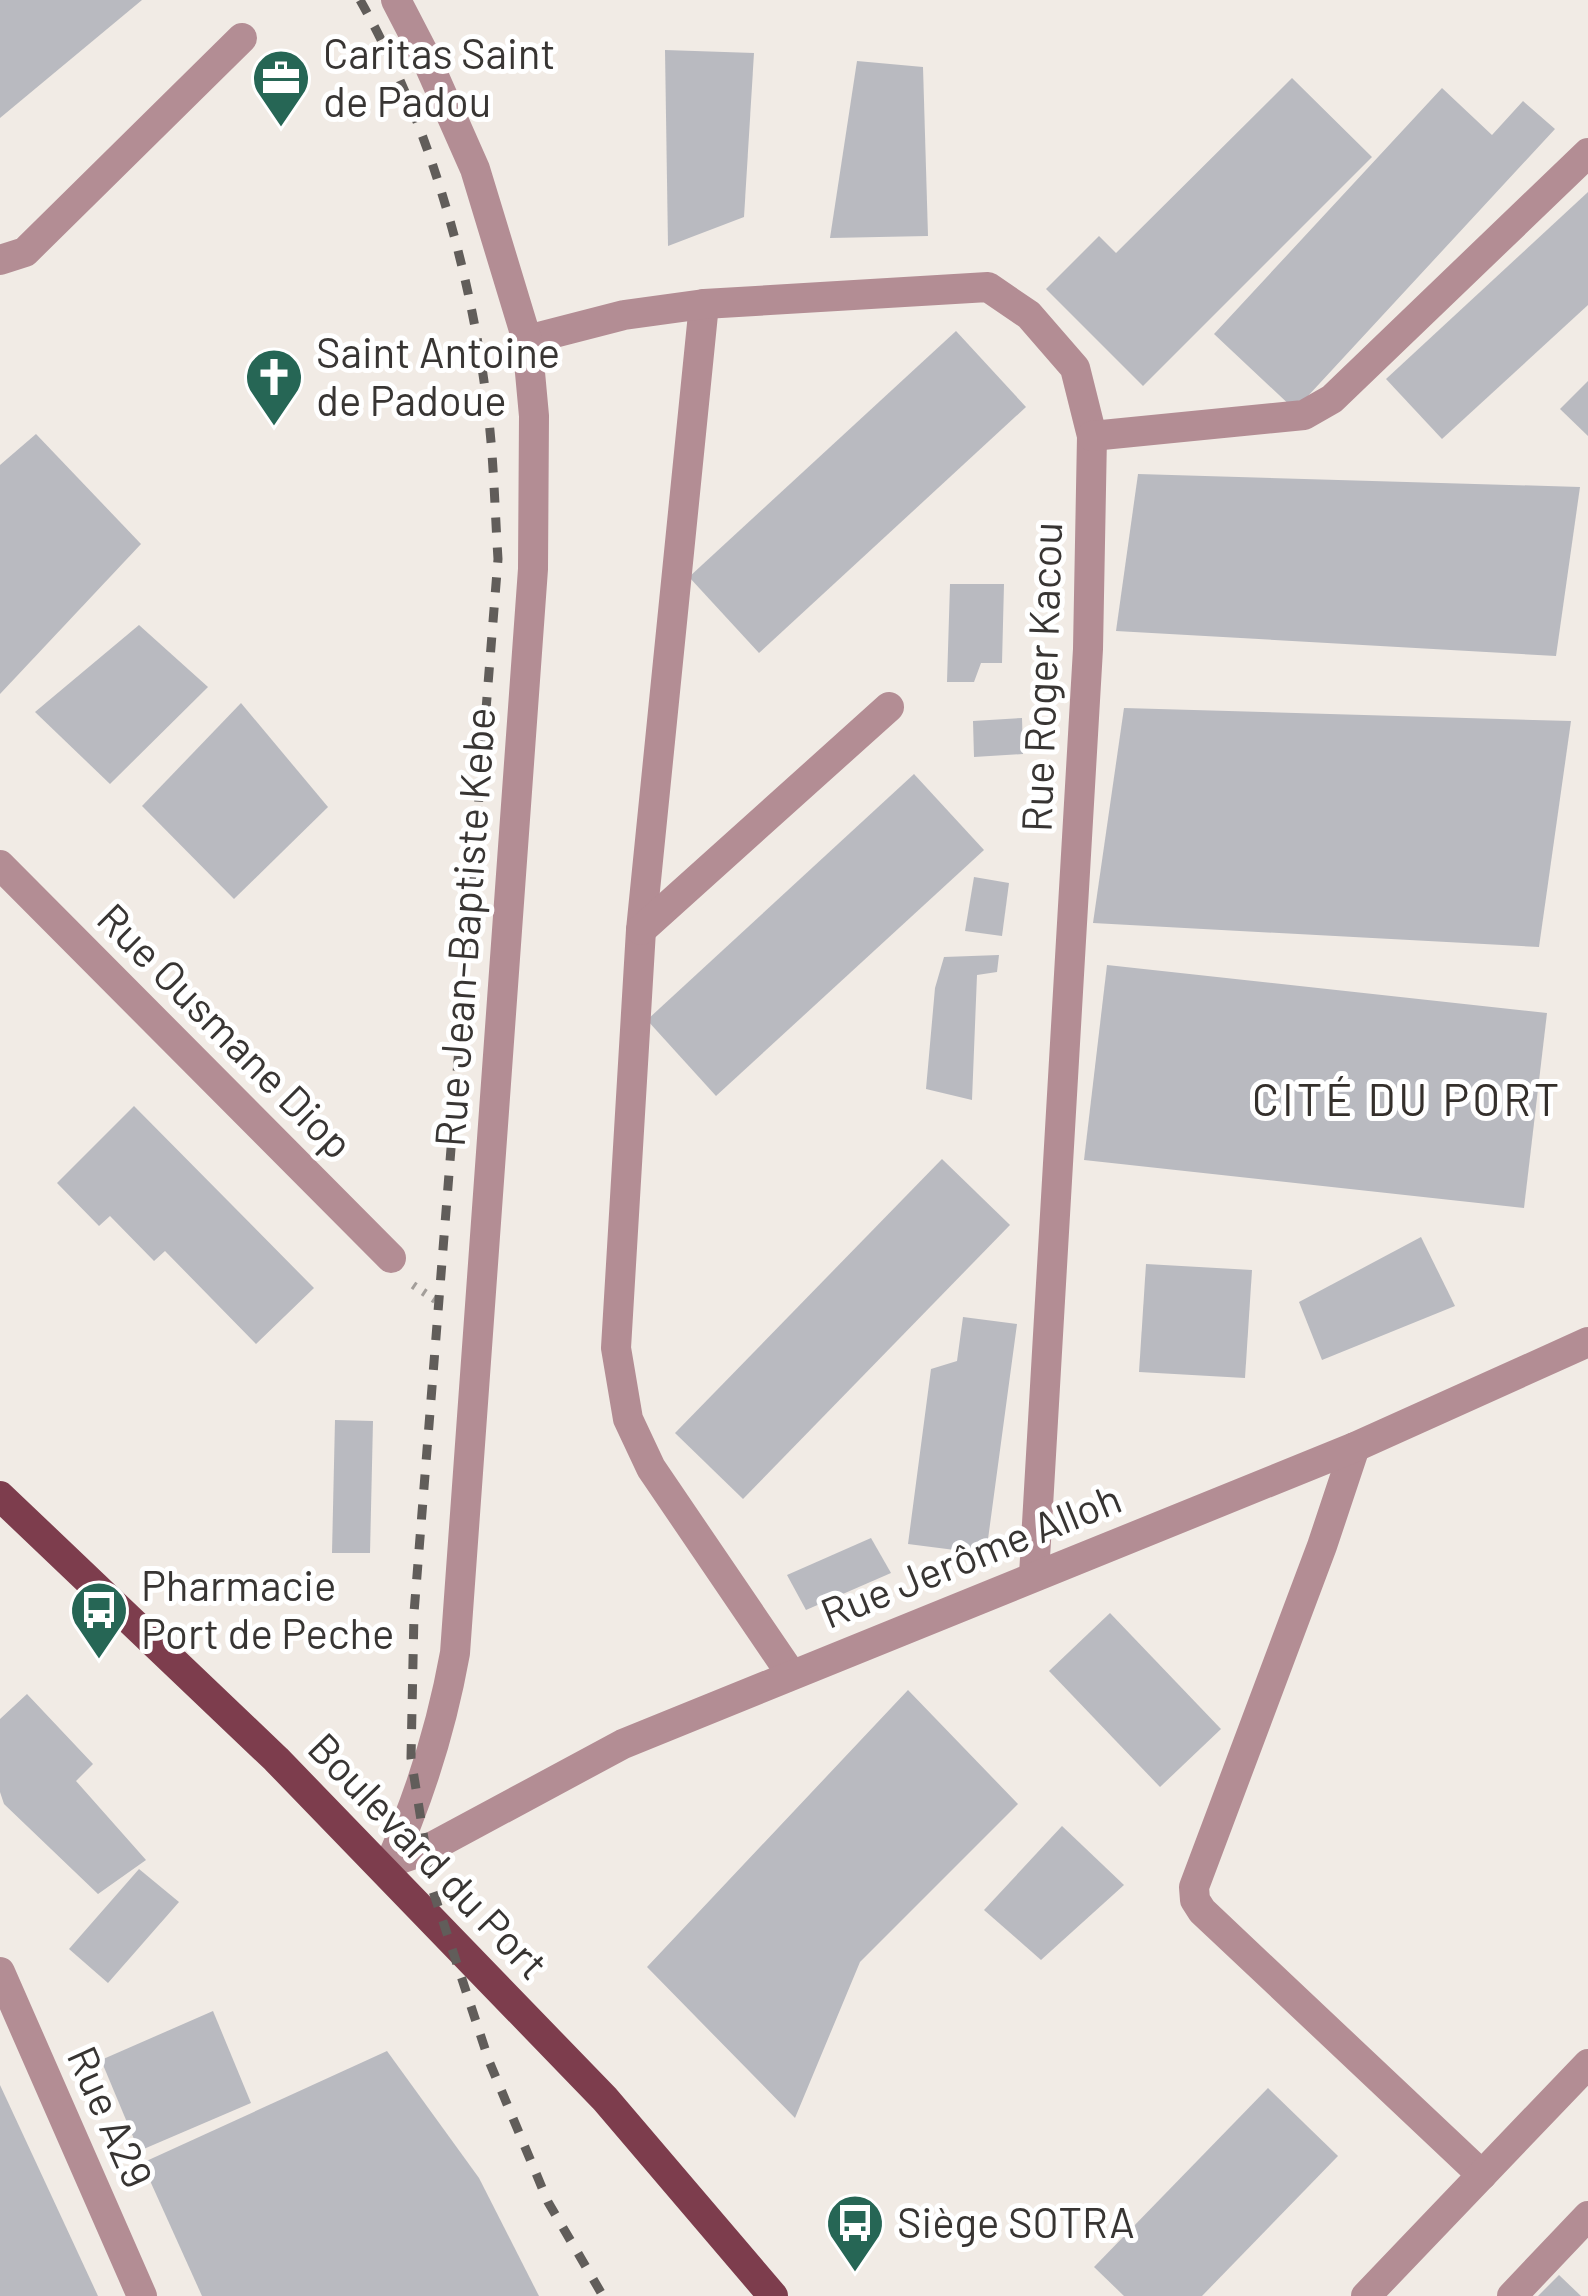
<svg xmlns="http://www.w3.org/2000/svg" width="1588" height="2296" font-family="Barlow,sans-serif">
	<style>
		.building { fill: #b9bac0 }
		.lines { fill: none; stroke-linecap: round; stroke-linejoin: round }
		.path { stroke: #a39e9a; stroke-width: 8; stroke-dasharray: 3 9; stroke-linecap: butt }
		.minor { stroke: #b38d94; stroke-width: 30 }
		.major { stroke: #7d3d4d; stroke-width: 30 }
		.rail { stroke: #615d5a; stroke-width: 9; stroke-dasharray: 15 15; stroke-linecap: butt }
		.labels { text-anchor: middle; stroke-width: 10; stroke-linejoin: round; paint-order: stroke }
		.poi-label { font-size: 42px; fill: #383533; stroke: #fff; text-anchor: start }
		.street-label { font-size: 42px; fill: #383533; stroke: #fff }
		.neighbourhood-label { font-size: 45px; letter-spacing: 3px; fill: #342f2b; stroke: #fff }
	</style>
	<rect width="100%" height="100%" fill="#f1ebe5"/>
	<!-- building -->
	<g class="building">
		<polygon points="0,0 142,0 0,118"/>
		<polygon points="665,50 754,53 744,217 668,246"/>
		<polygon points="857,61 923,67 928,236 830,238"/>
		<polygon points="1292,78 1372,157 1143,386 1046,289 1099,236 1116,253"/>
		<polygon points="1442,88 1492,135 1523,101 1555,129 1295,410 1214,334"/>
		<polygon points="1588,192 1588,305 1442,439 1386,379"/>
		<polygon points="956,331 1026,407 759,653 689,577"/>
		<polygon points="1588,381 1588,436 1560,409"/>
		<polygon points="36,434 141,544 0,694 0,465"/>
		<polygon points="1138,474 1580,487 1556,656 1116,631"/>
		<polygon points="950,584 1004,584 1002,663 981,663 974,682 947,682"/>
		<polygon points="139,625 208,687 110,784 35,712"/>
		<polygon points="241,703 328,807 234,899 142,806"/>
		<polygon points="1124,708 1571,721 1539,947 1093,923"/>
		<polygon points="1022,718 1023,754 974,757 973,721"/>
		<polygon points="914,774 984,850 716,1096 647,1020"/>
		<polygon points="974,877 1009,883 1002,936 965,931"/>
		<polygon points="999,955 997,972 977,975 972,1100 926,1089 935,988 944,957"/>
		<polygon points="1107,965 1547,1013 1524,1208 1084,1160"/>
		<polygon points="134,1106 314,1288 256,1344 165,1251 154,1261 110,1216 99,1226 57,1183"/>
		<polygon points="942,1159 1010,1225 743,1499 675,1433"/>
		<polygon points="1421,1237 1455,1306 1322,1360 1299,1302"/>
		<polygon points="1146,1264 1252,1270 1245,1378 1139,1372"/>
		<polygon points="963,1317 1017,1324 986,1554 908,1544 931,1369 957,1361"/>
		<polygon points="335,1420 373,1421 370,1553 332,1553"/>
		<polygon points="871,1538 891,1573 806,1610 787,1575"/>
		<polygon points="1110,1613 1221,1729 1160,1787 1049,1671"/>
		<polygon points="908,1690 1018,1804 860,1962 795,2118 647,1967"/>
		<polygon points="27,1694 93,1764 76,1781 146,1860 98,1894 4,1804 0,1792 0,1719"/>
		<polygon points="1062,1826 1124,1885 1041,1960 984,1910"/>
		<polygon points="139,1869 179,1902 108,1983 69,1949"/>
		<polygon points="213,2011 251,2103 139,2151 101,2060"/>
		<polygon points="387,2051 479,2178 539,2296 202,2296 142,2163"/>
		<polygon points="0,2085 98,2296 0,2296"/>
		<polygon points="1268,2088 1338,2156 1202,2296 1124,2296 1094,2267"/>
		<polygon points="1559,2275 1581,2296 1538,2296"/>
	</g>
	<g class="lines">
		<!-- path -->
		<polyline class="path" points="413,1285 440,1303"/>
		<!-- minor -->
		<g class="minor">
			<polyline points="0,260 25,252 242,38"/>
			<polyline points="704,304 641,930 616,1348 628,1419 651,1468 791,1674"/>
			<polyline points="527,340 624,315 704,304 988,287 1029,315 1075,368 1092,436 1088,649 1034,1575"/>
			<polyline points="1092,436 1304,415 1332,399 1588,153"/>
			<polyline points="0,865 391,1258"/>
			<polyline points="641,930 889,707"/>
			<polyline points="1355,1447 1322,1546 1194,1887 1195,1900 1202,1911 1482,2175"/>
			<polyline points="391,1862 426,1850 623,1744 1355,1447 1588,1342"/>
			<path d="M386,1872C419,1800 441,1731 455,1653L533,569L534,416L527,340L475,169L425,56L396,0"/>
			<polyline points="0,1972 142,2296"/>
			<polyline points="1366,2296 1588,2064"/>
			<polyline points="1512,2296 1588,2216"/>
		</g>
		<!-- major -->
		<polyline class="major" points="0,1496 276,1759 605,2099 773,2296"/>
		<!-- rail -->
		<path class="rail" d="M360,0C430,123 474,281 489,421C494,467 495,513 498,559L414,1613L411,1758L432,1888L489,2061L548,2202L603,2296"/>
	</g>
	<!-- icons -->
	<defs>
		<g id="office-pin" transform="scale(3)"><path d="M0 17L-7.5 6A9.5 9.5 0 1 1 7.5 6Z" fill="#266655" stroke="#fff"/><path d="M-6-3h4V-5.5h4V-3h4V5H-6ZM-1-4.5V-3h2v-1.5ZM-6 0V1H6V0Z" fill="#fff"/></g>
		<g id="church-pin" transform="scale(3)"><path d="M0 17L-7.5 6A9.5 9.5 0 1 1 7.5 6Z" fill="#266655" stroke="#fff"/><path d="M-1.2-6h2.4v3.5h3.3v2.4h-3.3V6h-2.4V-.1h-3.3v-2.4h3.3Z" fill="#fff"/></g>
		<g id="bus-pin" transform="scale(3)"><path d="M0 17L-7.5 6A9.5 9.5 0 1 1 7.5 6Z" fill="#266655" stroke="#fff"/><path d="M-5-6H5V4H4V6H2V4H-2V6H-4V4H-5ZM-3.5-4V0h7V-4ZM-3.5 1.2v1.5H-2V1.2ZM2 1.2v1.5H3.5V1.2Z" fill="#fff"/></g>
	</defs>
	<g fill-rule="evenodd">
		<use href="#office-pin" x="281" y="78"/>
		<use href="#church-pin" x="274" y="377"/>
		<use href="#bus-pin" x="99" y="1610"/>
		<use href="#bus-pin" x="855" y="2223"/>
	</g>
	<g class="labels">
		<!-- poi labels -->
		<g class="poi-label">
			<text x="323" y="69">Caritas Saint<tspan x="323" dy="48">de Padou</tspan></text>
			<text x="316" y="368">Saint Antoine<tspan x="316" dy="48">de Padoue</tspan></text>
			<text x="141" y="1601">Pharmacie<tspan x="141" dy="48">Port de Peche</tspan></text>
			<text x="897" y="2238">Siège SOTRA</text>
		</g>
		<!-- street labels -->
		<g class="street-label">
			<text transform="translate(1042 677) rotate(-88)" y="15">Rue Roger Kacou</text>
			<text transform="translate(465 927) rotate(-86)" y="15">Rue Jean-Baptiste Kebe</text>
			<text transform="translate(225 1031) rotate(45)" y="15">Rue Ousmane Diop</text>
			<text transform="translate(971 1556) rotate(-22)" y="15">Rue Jerôme Alloh</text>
			<text transform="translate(428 1856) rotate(46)" y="15">Boulevard du Port</text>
			<text transform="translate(110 2117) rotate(66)" y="15">Rue A29</text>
		</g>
		<!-- neighbourhood labels -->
		<g class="neighbourhood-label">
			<text x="1407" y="1116">CITÉ DU PORT</text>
		</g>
	</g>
</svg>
